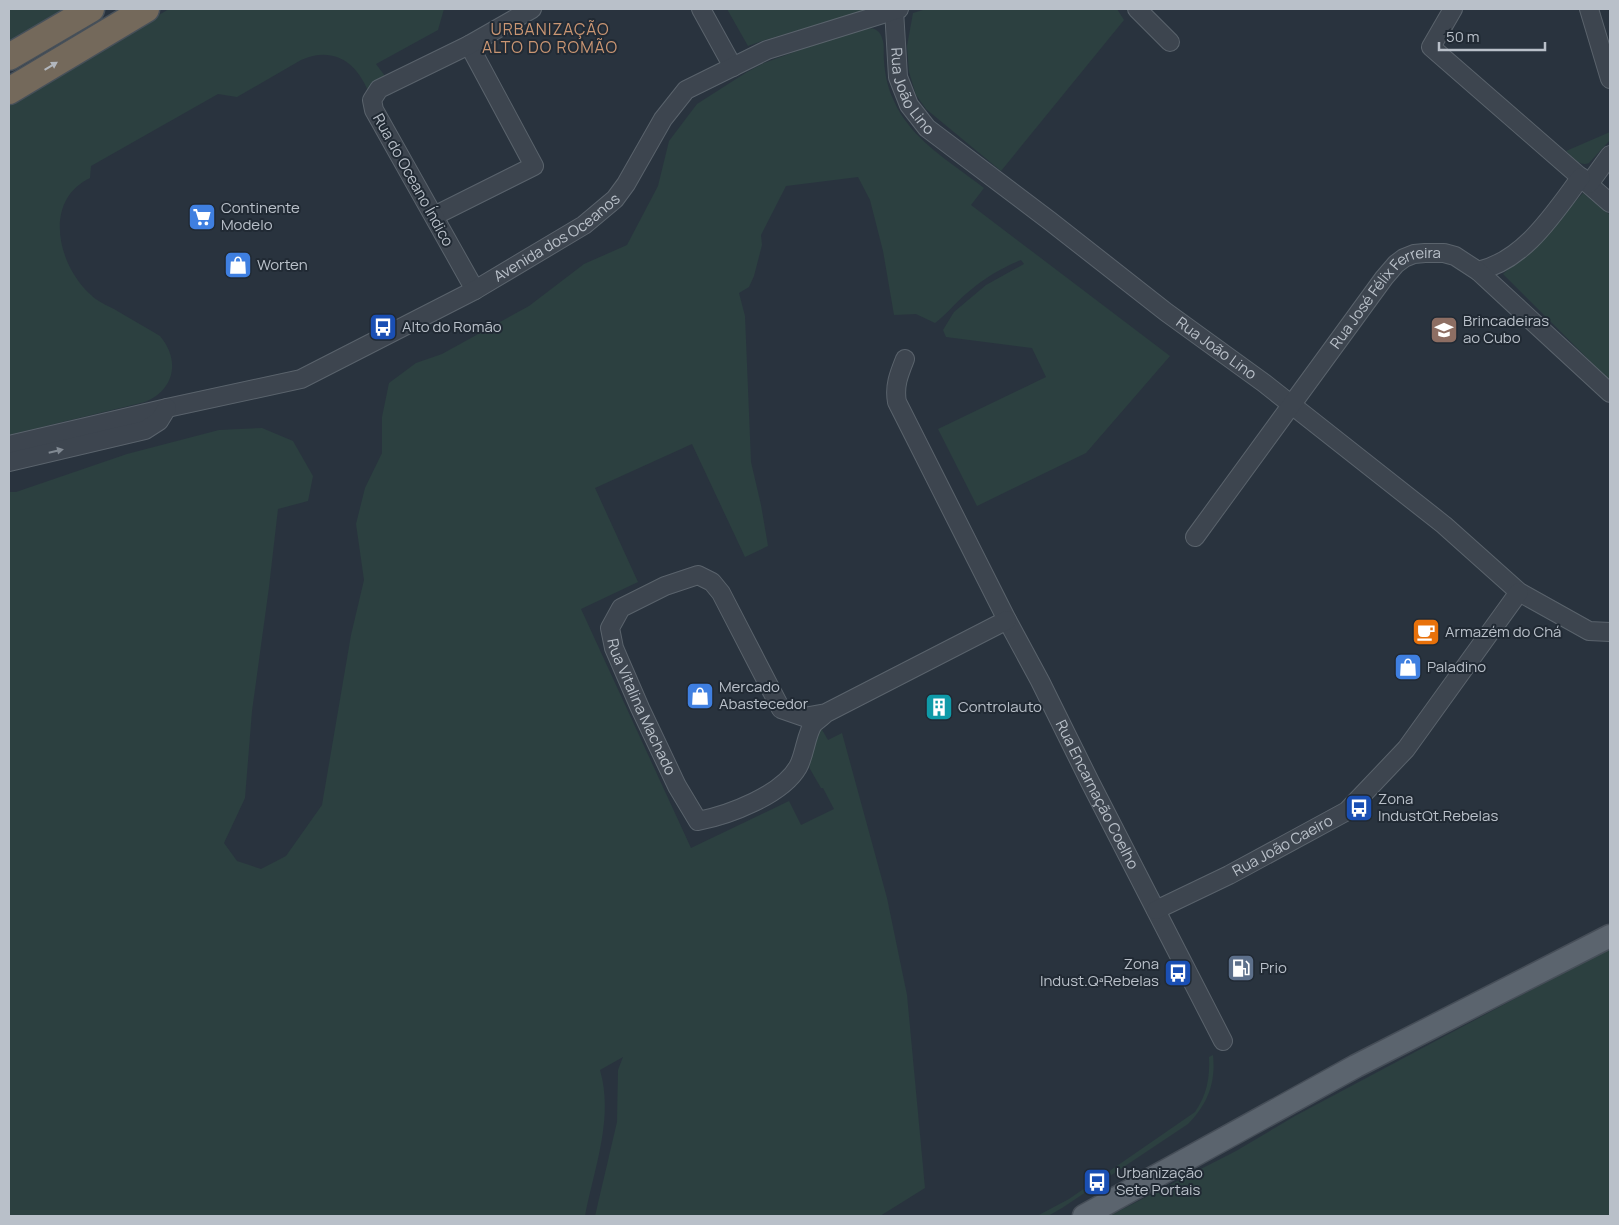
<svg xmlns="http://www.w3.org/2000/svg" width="1619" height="1225" font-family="Manrope,sans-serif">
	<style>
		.green { fill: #2c4040 }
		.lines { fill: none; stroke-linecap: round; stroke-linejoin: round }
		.minor-casing { stroke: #5a636c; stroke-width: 20 }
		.major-casing { stroke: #464e58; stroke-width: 25 }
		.highway-casing { stroke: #475059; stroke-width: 29 }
		.minor { stroke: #3d454f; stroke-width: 18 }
		.major { stroke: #5b646e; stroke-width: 22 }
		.highway { stroke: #74695b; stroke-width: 26 }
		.oneway { fill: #b2b7be }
		.oneway2 { fill: #818992 }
		.labels { text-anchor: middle; stroke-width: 4; stroke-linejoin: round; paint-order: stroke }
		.street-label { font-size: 15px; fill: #b9c0c9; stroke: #212a34 }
		.poi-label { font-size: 15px; fill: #b9c0c9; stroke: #212a34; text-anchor: start }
		.neighbourhood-label { font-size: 16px; letter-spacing: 1px; fill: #ca9673; stroke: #212a34 }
	</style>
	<rect width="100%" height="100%" fill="#29333e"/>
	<!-- green -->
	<g class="green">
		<polygon points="9,9 65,9 9,42"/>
		<path d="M169,9H444L438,30L376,64L385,76L377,81L368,91C356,61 332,46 301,60L237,97L218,94L91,166L90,178C42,201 58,266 91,295C97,301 106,305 114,309C129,318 145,327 160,336C181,361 174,390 145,402L9,435V104Z"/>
		<polygon points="727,9 870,9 762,41 748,46"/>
		<polygon points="926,9 1117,9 1124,20 1001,171 926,109 916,95 909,72 907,46 913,13"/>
		<path d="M868,28C875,28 880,31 882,38C885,45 883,54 884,61C885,75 888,89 894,101C911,140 952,163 984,188L971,205L1170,356L1086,453L977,506L938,429L1046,377L1032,348L946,337L943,330L954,312L986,285L1024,264L1021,260C1001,268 983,279 967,293C956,302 947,314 935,323L916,314L894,315L883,251L870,200L858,177L786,186L761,235L762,245L754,276L749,287L739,293L745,316L751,462L761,505L768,546L745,557L692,444L595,488L638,582L581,609L691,848L789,801L801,825L834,809L823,788H821L810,769L807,754L821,728L828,740L842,733L887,898L907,995L925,1188L880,1216H595L617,1122L618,1070L623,1057L600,1070C614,1118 594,1169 585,1216H9V492H16L127,454L219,430L262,428L293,441L313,476L308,501L278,509L269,587L252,711L245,798L224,843L237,861L261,869L286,856L322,805L351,635L364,580L356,524L365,488L382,453V417L389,383L416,363L442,354L529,306L584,264L627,245L658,186L669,141L697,104L747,72L764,63L830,39Z"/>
		<path d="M1610,132V140L1589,163C1579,167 1573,157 1566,151Z"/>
		<polygon points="1583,193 1610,215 1610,381 1503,274 1537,243"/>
		<polygon points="1610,948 1610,1216 1109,1216 1236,1151 1295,1116"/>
		<path d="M1213,1055C1216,1082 1208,1104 1188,1124L1062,1208L1048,1216H1037L1069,1199L1195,1112C1207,1095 1210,1077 1209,1057Z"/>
	</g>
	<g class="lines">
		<!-- minor casing -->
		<g class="minor-casing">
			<g id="minor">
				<polyline points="701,9 733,67"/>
				<polyline points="1137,9 1170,42"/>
				<polyline points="1453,9 1431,47 1610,203"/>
				<polyline points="1589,9 1610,79"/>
				<path id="s1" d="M894,10L898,77L909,105L927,128L1050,221L1166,312L1264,383L1444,525L1519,592L1589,631L1610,632"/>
				<polyline points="1589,184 1610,155"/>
				<polyline points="434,216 534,166 469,45"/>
				<path d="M1478,271C1525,260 1554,213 1581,177"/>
				<polyline points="475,290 374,110 372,100 379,89 469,45 532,9"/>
				<path id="s2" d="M905,359C899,374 894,386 897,402L1007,620L1040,681L1090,782L1223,1041"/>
				<path id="s3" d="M9,445L167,408L301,379L475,290L584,225L615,199L626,184L663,119L686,90L767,50L899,9"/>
				<polyline points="9,462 145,430 159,421 167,408"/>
				<path id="s4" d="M1195,537L1384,278L1396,264L1404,258L1414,254L1425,253H1444L1455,256L1478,271L1610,393"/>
				<path id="s5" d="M826,713L804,717L781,709L721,593L712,582L698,575L665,586L621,608L610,628L614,648L640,708L677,786L698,821C729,815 782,795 798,767C805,755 806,733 814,723C818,720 822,717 826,713L1007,620"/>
				<path id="s6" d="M1156,910L1229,875L1347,811L1406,749L1519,592"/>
			</g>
		</g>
		<!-- major casing -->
		<g class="major-casing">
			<polyline id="major" points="1084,1216 1356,1066 1610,936"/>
		</g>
		<!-- highway casing -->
		<g class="highway-casing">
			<g id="highway">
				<polyline points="9,57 91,9"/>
				<polyline points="9,91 146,9"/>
			</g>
		</g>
		<!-- minor -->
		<use href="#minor" class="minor"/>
		<!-- major -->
		<use href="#major" class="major"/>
		<!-- highway -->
		<use href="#highway" class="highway"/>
	</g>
	<!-- one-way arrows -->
	<defs><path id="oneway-solid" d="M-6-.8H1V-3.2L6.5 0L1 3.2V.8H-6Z" transform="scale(1.25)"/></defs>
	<use class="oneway" href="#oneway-solid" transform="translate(51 66) rotate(-31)"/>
	<use class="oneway2" href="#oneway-solid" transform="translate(56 451) rotate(-13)"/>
	<!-- icons -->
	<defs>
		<g id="supermarket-square" transform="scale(1.4375)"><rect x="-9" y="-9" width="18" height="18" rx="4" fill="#3f7fe0" stroke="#212a34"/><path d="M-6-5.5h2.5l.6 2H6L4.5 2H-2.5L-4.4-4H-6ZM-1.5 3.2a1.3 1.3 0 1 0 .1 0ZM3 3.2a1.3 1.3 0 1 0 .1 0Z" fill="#fff"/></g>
		<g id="shop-square" transform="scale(1.4375)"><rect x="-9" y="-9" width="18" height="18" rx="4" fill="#3f7fe0" stroke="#212a34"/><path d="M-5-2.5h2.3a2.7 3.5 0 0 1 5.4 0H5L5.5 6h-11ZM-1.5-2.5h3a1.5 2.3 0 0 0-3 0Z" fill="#fff"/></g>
		<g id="bus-square" transform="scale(1.4375)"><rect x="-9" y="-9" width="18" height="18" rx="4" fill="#1a4fb4" stroke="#212a34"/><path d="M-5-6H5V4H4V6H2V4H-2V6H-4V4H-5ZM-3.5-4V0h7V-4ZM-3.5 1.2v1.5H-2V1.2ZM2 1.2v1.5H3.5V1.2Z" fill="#fff"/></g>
		<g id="school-square" transform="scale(1.4375)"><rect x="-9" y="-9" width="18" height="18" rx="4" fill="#8d6e63" stroke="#212a34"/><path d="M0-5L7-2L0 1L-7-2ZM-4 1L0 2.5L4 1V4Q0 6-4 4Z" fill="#fff"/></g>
		<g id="cafe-square" transform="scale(1.4375)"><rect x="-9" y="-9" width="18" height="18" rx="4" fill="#e8710a" stroke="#212a34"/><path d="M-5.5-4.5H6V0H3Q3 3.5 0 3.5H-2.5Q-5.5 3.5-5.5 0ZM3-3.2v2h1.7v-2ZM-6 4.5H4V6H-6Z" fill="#fff"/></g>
		<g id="building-square" transform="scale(1.4375)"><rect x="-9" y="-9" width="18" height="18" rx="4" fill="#0f9aa8" stroke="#212a34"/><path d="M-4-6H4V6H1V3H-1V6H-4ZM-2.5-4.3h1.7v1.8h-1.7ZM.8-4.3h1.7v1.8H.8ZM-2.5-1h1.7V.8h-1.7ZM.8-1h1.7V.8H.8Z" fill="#fff"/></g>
		<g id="fuel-square" transform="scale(1.4375)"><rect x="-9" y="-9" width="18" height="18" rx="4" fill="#5c6f8a" stroke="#212a34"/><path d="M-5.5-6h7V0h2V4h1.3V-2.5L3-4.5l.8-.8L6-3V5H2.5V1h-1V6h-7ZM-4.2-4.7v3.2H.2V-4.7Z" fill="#fff"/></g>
	</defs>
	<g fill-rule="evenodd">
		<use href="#supermarket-square" x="202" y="217"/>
		<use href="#shop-square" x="238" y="265"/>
		<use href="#bus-square" x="383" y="327"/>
		<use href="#school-square" x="1444" y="330"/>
		<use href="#cafe-square" x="1426" y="632"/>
		<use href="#shop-square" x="1408" y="667"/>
		<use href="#shop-square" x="700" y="696"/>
		<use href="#building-square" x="939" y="707"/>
		<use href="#bus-square" x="1359" y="808"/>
		<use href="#fuel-square" x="1241" y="968"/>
		<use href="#bus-square" x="1178" y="973"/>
		<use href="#bus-square" x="1097" y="1182"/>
	</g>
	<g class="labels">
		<!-- street labels -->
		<g class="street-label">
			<text dy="5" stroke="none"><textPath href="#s1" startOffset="85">Rua João Lino</textPath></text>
			<text transform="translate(413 180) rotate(61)" y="5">Rua do Oceano Índico</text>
			<text dy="5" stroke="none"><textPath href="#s3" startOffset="592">Avenida dos Oceanos</textPath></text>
			<text dy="5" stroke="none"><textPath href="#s4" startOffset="311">Rua José Félix Ferreira</textPath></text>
			<text dy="5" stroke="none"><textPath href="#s1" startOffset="490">Rua João Lino</textPath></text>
			<text dy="5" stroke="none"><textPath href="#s5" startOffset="399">Rua Vitalina Machado</textPath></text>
			<text dy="5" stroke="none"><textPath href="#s2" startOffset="485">Rua Encarnação Coelho</textPath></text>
			<text dy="5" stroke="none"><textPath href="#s6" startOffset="142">Rua João Caeiro</textPath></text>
		</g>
		<!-- poi labels -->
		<g class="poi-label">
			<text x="221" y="213">Continente<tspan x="221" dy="17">Modelo</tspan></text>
			<text x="257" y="270">Worten</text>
			<text x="1463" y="326">Brincadeiras<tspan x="1463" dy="17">ao Cubo</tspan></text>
			<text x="402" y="332">Alto do Romão</text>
			<text x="1445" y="637">Armazém do Chá</text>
			<text x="1427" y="672">Paladino</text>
			<text x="719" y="692">Mercado<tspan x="719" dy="17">Abastecedor</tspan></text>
			<text x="958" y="712">Controlauto</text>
			<text x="1378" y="804">Zona<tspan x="1378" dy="17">IndustQt.Rebelas</tspan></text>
			<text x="1159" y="969" text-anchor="end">Zona<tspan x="1159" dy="17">Indust.QªRebelas</tspan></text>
			<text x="1260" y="973">Prio</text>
			<text x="1116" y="1178">Urbanização<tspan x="1116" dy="17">Sete Portais</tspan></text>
		</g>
		<!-- neighbourhood labels -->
		<g class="neighbourhood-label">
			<text x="550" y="35">URBANIZAÇÃO<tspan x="550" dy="18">ALTO DO ROMÃO</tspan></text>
		</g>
	</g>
	<!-- border -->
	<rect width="1619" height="1225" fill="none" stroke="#b9c0c9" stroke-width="20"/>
	<!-- scale -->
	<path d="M1439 42v8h106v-8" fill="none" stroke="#b9c0c9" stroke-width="2.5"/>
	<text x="1446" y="42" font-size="15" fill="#b9c0c9" stroke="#212a34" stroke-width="4" paint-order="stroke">50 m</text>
</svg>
